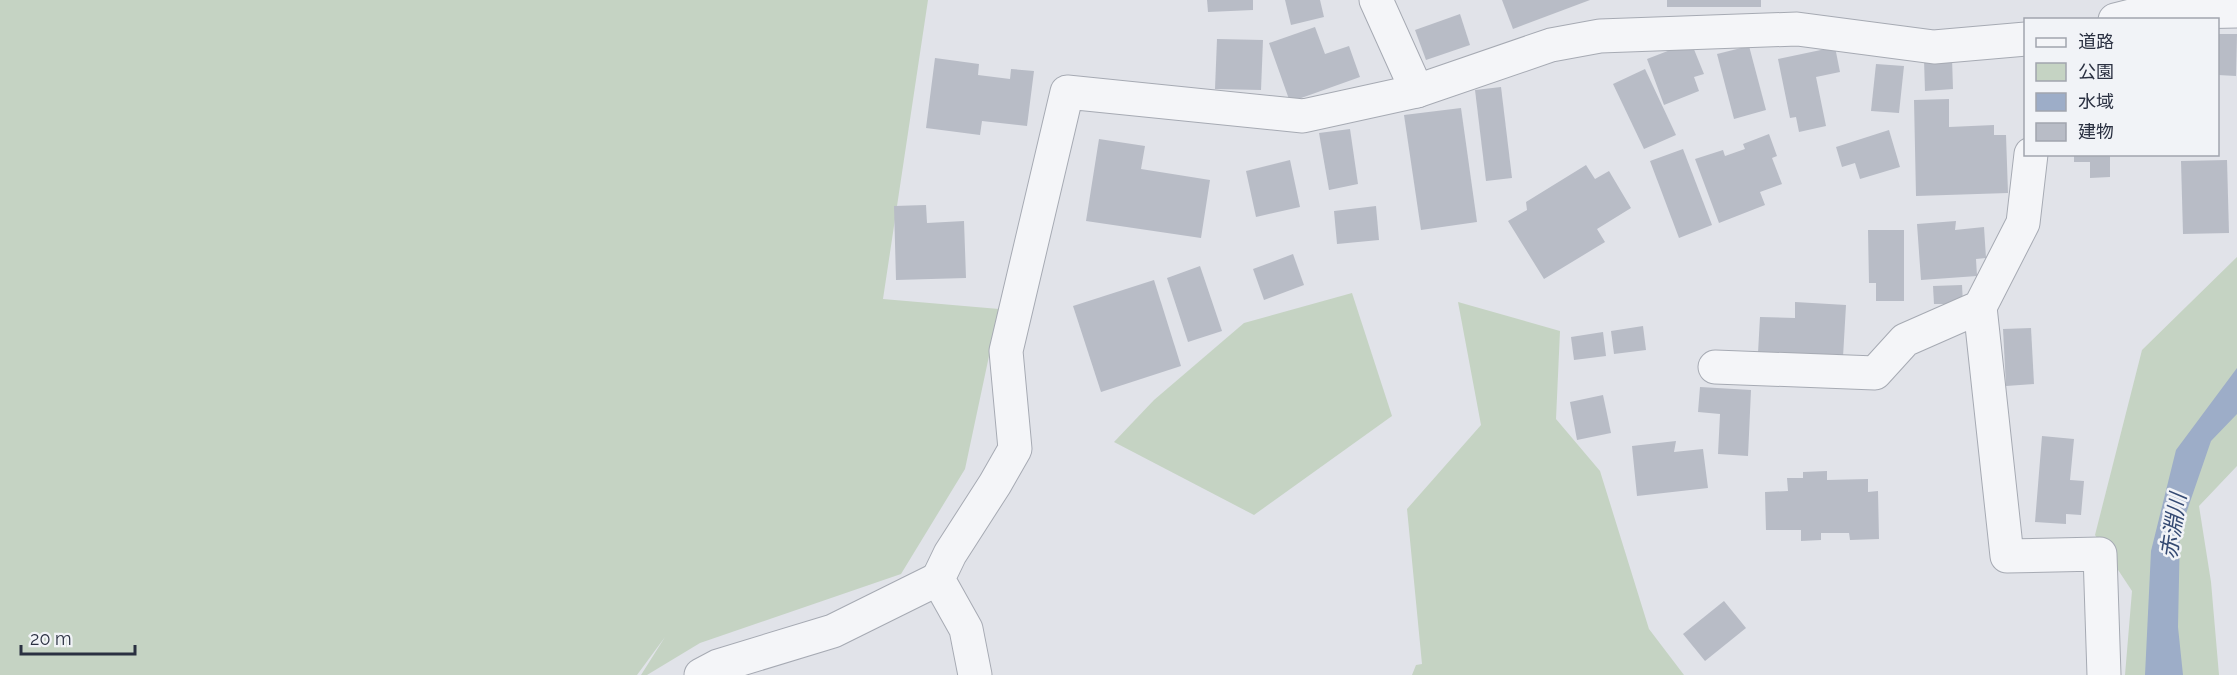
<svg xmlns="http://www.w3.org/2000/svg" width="2237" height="675" font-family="Raleway,'Noto Sans JP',sans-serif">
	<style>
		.green { fill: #c5d3c3 }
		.water { fill: #9dadc8 }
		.building { fill: #b8bcc6 }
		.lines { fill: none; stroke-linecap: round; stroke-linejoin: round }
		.minor-casing { stroke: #a6aab3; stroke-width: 35 }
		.minor { stroke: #f4f5f8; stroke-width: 33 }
		.labels { text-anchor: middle; stroke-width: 5; stroke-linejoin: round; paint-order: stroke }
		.water-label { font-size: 22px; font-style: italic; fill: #354a73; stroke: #f1f3f7 }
	</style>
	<rect width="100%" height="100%" fill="#e1e3e9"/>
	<!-- green -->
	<g class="green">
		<polygon points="0,0 928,0 883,299 999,309 965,469 901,574 700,643 647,675 641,675 665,637 637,675 0,675"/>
		<polygon points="2237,257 2237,466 2199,506 2211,582 2219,675 2125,675 2132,591 2095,535 2142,350"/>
		<polygon points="1352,293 1392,416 1254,515 1114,442 1154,400 1244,323"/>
		<polygon points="1458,302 1560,331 1556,419 1600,471 1649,629 1684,675 1412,675 1416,665 1422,664 1407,509 1481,425"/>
	</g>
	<!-- water -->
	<polygon class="water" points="2237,368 2237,414 2211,441 2180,531 2178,627 2183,675 2145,675 2151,551 2176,450"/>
	<!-- building -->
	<g class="building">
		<polygon points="1207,0 1253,0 1253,10 1208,12"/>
		<polygon points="1285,0 1320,0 1324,17 1291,25"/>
		<polygon points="1502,0 1590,0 1513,29"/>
		<rect x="1667" y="0" width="94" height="7"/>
		<polygon points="1460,14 1470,45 1426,60 1415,30"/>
		<polygon points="1315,27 1325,54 1349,46 1360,77 1290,102 1269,43"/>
		<polygon points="2218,34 2237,34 2236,76 2218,75"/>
		<polygon points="1217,39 1263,40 1261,90 1215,89"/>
		<polygon points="1691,42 1704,74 1694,77 1699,91 1664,105 1647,59"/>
		<polygon points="1749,46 1766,110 1734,119 1717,54"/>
		<polygon points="1835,47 1840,72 1816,77 1826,126 1799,132 1796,117 1790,118 1778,59"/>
		<polygon points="935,58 979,64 978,75 1010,79 1011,69 1034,71 1027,126 982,121 980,135 926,128"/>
		<polygon points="1952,58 1953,89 1925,91 1924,60"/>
		<polygon points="1876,64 1904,66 1899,113 1871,111"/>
		<polygon points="1645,69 1676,135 1644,149 1613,84"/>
		<polygon points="1501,87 1512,178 1486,181 1475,90"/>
		<polygon points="1949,99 1949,127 1994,125 1994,135 2006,135 2008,193 1916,196 1914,100"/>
		<polygon points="1461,108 1477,222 1421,230 1404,115"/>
		<polygon points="1350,129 1358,184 1329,190 1319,133"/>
		<polygon points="1889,130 1900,167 1860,179 1855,163 1842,167 1836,147"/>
		<polygon points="1769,134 1777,156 1772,158 1782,184 1760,192 1765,205 1719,223 1695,159 1723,150 1725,156 1745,149 1743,144"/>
		<polygon points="1099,139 1145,146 1141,169 1210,180 1201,238 1086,221"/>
		<polygon points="1683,149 1712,225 1679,238 1650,161"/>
		<polygon points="2074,154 2110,154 2110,177 2090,178 2090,162 2074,162"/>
		<polygon points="1290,160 1300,207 1256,217 1246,171"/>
		<polygon points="2227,160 2229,233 2183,234 2181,161"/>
		<polygon points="1586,165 1595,179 1609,171 1631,208 1597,229 1605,242 1544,279 1508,221 1527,210 1526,202"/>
		<polygon points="926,205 927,223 964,221 966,278 896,280 894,206"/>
		<polygon points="1376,206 1379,240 1337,244 1334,211"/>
		<polygon points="1956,221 1955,230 1984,227 1986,258 1976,259 1977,276 1921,280 1917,224"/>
		<polygon points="1868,230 1904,230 1904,301 1876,301 1876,283 1869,283"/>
		<polygon points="1293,254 1304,285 1264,300 1253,269"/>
		<polygon points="1200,266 1222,331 1188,342 1167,278"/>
		<polygon points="1154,280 1181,366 1101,392 1073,306"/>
		<polygon points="1962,285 1963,304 1934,304 1933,286"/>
		<polygon points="1795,302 1846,305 1843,357 1758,353 1760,317 1795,318"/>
		<polygon points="1643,326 1646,350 1614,354 1611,331"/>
		<polygon points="2031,328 2034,384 2006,386 2003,329"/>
		<polygon points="1603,332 1606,356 1574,360 1571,337"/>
		<polygon points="1700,387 1751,390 1748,456 1718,454 1720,414 1698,412"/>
		<polygon points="1603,395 1611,433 1577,440 1570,402"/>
		<polygon points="2042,436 2074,439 2070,480 2084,481 2081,515 2066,514 2066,524 2035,522"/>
		<polygon points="1676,441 1674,452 1703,449 1708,488 1637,496 1632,446"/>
		<polygon points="1827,471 1827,480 1868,479 1868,492 1878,491 1879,539 1850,540 1849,533 1821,533 1821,540 1801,541 1801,530 1766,530 1765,492 1788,491 1787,478 1803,478 1803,472"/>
		<polygon points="1724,601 1746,628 1705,661 1683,634"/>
	</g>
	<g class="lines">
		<!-- minor casing -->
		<g class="minor-casing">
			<g id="minor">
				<polyline points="1376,0 1417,91"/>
				<polyline points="2115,20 2143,13 2237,11"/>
				<polyline points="1980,307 2007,556 2100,554 2104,675"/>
				<polyline points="1715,367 1875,373 1905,340 1980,307 2023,223 2031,154"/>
				<polyline points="701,675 718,666 833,631 938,579"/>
				<polyline points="975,675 966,629 938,579 950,554 995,484 1015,449 1006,351 1067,92 1303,116 1417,91 1551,45 1600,36 1797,29 1934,47 2026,39"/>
			</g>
		</g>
		<!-- minor -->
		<use href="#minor" class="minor"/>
	</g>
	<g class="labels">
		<!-- water labels -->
		<g class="water-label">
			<text transform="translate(2173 526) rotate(-81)" y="8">赤淵川</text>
		</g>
	</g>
	<!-- legend -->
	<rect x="2024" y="18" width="195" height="138" fill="#f1f3f7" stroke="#a1a5ae" stroke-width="1.5"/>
	<rect x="2036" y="38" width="30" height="9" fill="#f4f5f8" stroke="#a1a5ae" stroke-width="1.5"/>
	<text x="2078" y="48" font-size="18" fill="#2a3041">道路</text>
	<rect x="2036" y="63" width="30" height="18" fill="#c5d3c3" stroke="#a1a5ae" stroke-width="1.5"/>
	<text x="2078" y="78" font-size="18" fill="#2a3041">公園</text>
	<rect x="2036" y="93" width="30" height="18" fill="#9dadc8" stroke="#a1a5ae" stroke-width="1.5"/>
	<text x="2078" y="108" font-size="18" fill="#2a3041">水域</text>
	<rect x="2036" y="123" width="30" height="18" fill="#b8bcc6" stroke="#a1a5ae" stroke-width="1.5"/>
	<text x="2078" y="138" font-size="18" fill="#2a3041">建物</text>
	<!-- scale -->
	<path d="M21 645v9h114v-9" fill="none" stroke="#2a3041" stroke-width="3"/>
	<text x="30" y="645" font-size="18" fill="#2a3041" stroke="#f1f3f7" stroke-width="4.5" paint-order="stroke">20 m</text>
</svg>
